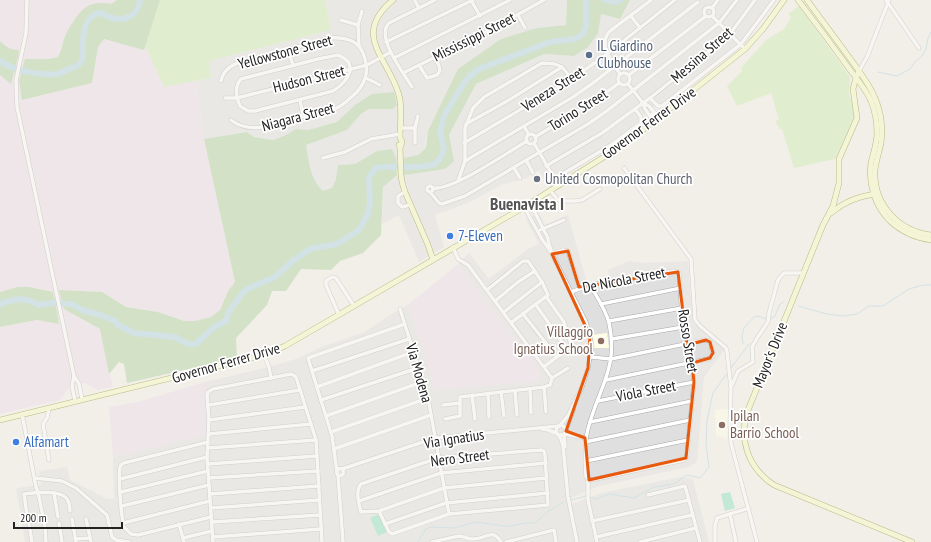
<svg xmlns="http://www.w3.org/2000/svg" width="931" height="542" font-family="'PT Sans Narrow',sans-serif">
	<style>
		.residential { fill: #e0dfdf }
		.industrial { fill: #ebdbe8 }
		.education { fill: #ffffe5 }
		.grass { fill: #cdebb0 }
		.forest { fill: #add19e }
		.pitch { fill: #88e0be }
		.lines { fill: none; stroke-linecap: round; stroke-linejoin: round }
		.stream { stroke: #aad3df; stroke-width: 1 }
		.river { stroke: #aad3df; stroke-width: 6 }
		.street-casing { stroke: #a9a9a9; stroke-width: 4.5 }
		.secondary-casing { stroke: #707d05; stroke-width: 6 }
		.street { stroke: #fff; stroke-width: 3.5 }
		.secondary { stroke: #f7fabf; stroke-width: 5 }
		.marked { fill: none; stroke: #e8590c; stroke-width: 3; stroke-linejoin: round }
		.service-dot { fill: #5c6f8a; stroke: #fff; stroke-width: 1.5 }
		.worship-dot { fill: #6b7280; stroke: #fff; stroke-width: 1.5 }
		.shop-dot { fill: #3f7fe0; stroke: #fff; stroke-width: 1.5 }
		.education-dot { fill: #8d6e63; stroke: #fff; stroke-width: 1.5 }
		.labels { text-anchor: middle; stroke-width: 3.5; stroke-linejoin: round; paint-order: stroke }
		.street-label { font-size: 15px; fill: #222; stroke: #fff }
		.service-label { font-size: 15px; fill: #4e5e75; stroke: #fff; text-anchor: start }
		.worship-label { font-size: 15px; fill: #5b616d; stroke: #fff; text-anchor: start }
		.shop-label { font-size: 15px; fill: #366cbe; stroke: #fff; text-anchor: start }
		.education-label { font-size: 15px; fill: #785e54; stroke: #fff; text-anchor: end }
		.quarter-label { font-size: 17px; font-weight: bold; fill: #555; stroke: #fff }
	</style>
	<rect width="100%" height="100%" fill="#f2efe9"/>
	<!-- residential -->
	<g class="residential">
		<polygon points="325,0 567,0 566,25 537,28 436,116 428,131 425,142 426,148 418,155 404,175 449,135 476,84 544,54 574,56 601,14 620,19 630,0 777,0 743,46 662,109 654,106 643,116 643,124 612,147 547,185 539,170 527,178 501,185 470,202 435,215 444,247 419,262 399,215 382,224 383,187 377,151 355,164 338,165 336,179 332,188 323,191 315,184 309,168 306,145 347,130 361,114 369,109 393,109 397,104 395,96 365,99 337,122 308,130 296,129 286,135 273,140 254,137 247,132 204,139 196,81 211,78 209,61 331,30"/>
		<polygon points="539,212 544,225 568,215 587,283 609,279 608,270 629,261 645,263 688,261 693,323 725,349 704,377 697,462 689,467 599,486 571,498 572,504 601,493 681,477 689,478 693,480 709,542 25,542 16,488 41,485 39,471 67,467 70,480 107,499 114,499 113,457 205,434 205,382 269,367 299,358 319,348 365,332 385,318 409,304 435,390 541,380 539,371 458,264 469,253 489,279 528,249 539,244 526,220"/>
	</g>
	<!-- industrial -->
	<g class="industrial">
		<polygon points="0,0 117,0 65,35 62,50 58,57 48,59 25,59 22,100 92,83 98,47 104,39 143,49 145,46 164,87 196,81 204,139 235,282 228,291 220,310 211,317 195,321 184,321 158,312 126,307 102,292 60,290 64,309 100,329 113,387 97,390 85,383 70,386 60,400 0,414 0,327 37,320 59,324 57,311 53,292 29,287 17,287 0,292 0,75 11,83 18,57 19,50 11,50 4,46 0,41"/>
		<polygon points="458,264 539,371 541,381 435,390 409,304"/>
		<polygon points="205,382 205,434 113,457 109,407 138,402"/>
	</g>
	<!-- education -->
	<g class="education">
		<polygon points="607,333 609,348 594,348 593,335"/>
		<polygon points="728,409 729,422 727,438 716,436 715,410"/>
	</g>
	<!-- grass -->
	<g class="grass">
		<polygon points="160,0 325,0 331,30 209,61 211,78 164,87 145,46"/>
		<polygon points="799,6 850,77 849,93 855,116 835,159 794,168 782,129 780,129 775,121 779,120 771,93 737,106 727,86 742,71 741,68 766,40 784,29 791,17 788,14"/>
	</g>
	<!-- forest -->
	<g class="forest">
		<path d="M117,0H160L144,50L104,39L98,47L92,83L22,100L19,81L25,59H48L58,57C62,50 62,44 65,36C67,31 70,26 73,22C82,7 92,0 111,4Z"/>
		<polygon points="567,0 630,0 620,19 601,14 598,33 588,47 574,56 544,54 476,84 449,135 454,161 445,169 404,175 404,158 418,155 426,148 428,131 458,69 501,39 537,28 566,25"/>
		<path d="M0,41C6,47 10,50 19,50L18,57L11,84L0,75Z"/>
		<path d="M394,92L397,105L393,109H369L361,114L347,130L306,145C309,162 310,179 323,191L332,188L336,179L338,165L355,164L377,151L392,149L396,158L397,175L383,187L381,235L363,253L340,261L331,270L301,269L286,291H272L267,305L236,338L237,358L127,383L124,364L119,362L109,374L100,329L64,309L59,290L102,292L126,307L158,312L184,321H195L211,317L220,310L228,291L235,282L204,139L247,132L254,137L273,140L286,135L296,129L308,130L337,122L355,105L372,94Z"/>
		<polygon points="17,287 29,287 53,292 57,311 59,324 37,320 0,327 0,292"/>
	</g>
	<!-- pitch -->
	<g class="pitch">
		<polygon points="730,492 735,508 725,511 721,494"/>
		<polygon points="379,514 387,532 378,536 370,518"/>
	</g>
	<g class="lines">
		<!-- stream -->
		<g class="stream">
			<polyline points="878,72 897,76 910,69 914,63 922,56 926,49 928,38 931,32"/>
			<polyline points="798,306 827,314 843,316 857,314 869,306 883,306 909,289 923,285 931,285"/>
			<polyline points="770,319 775,316 780,304 784,302"/>
			<polyline points="743,343 742,336 744,328 754,317 758,316 766,319"/>
			<polyline points="731,368 749,344"/>
			<polyline points="589,497 596,499 609,494 634,498 654,487 674,484 687,475 700,478 709,467 706,444 707,420 713,393 728,372"/>
			<polyline points="571,500 586,496"/>
			<polyline points="418,542 419,540 426,529 431,527 454,528 476,522 505,526 511,526 525,523 535,523 547,512 564,502"/>
		</g>
		<!-- river -->
		<g class="river">
			<polyline points="605,0 615,2 620,0"/>
			<path d="M0,61C12,70 42,76 57,74C62,73 66,70 71,68C75,67 79,66 81,62C84,58 83,52 83,47C83,33 84,18 98,13C104,13 107,17 113,18C127,22 138,14 140,0"/>
			<polyline points="0,305 2,303 18,299 28,300 39,305 52,303 72,304 82,310 97,314 114,320 118,325 134,333 175,337 188,344 196,344 213,328 226,321 228,313 244,291 256,285 275,277 294,260 310,249 337,244 359,230 368,214 370,203 369,177 376,168 385,167 418,167 433,165 440,159 444,149 440,132 444,116 464,83 471,75 479,69 550,42 575,39 583,34 586,26 586,0"/>
		</g>
		<!-- street casing -->
		<g class="street-casing">
			<g id="street">
				<polyline points="27,0 26,33 16,80 17,107 74,376 72,386 75,401"/>
				<polyline points="471,0 480,16"/>
				<polyline points="886,0 919,48"/>
				<polyline points="415,1 419,8"/>
				<circle cx="709" cy="12" r="5"/>
				<polyline points="712,8 718,0"/>
				<polyline points="518,15 525,28"/>
				<polyline points="631,16 640,28"/>
				<polyline points="712,16 745,49"/>
				<polyline points="341,20 358,25"/>
				<polyline points="386,42 473,0"/>
				<polyline points="359,45 358,25 362,11"/>
				<polyline points="288,50 293,65"/>
				<path d="M338,55C361,64 347,82 333,91L255,111H248L240,106C236,97 234,87 241,79L318,59Z"/>
				<polyline points="394,58 510,0"/>
				<polyline points="419,65 427,78 437,75 440,71 439,66 435,57"/>
				<polyline points="859,71 867,57 889,0"/>
				<circle cx="624" cy="79" r="6"/>
				<polyline points="403,73 488,31 544,0"/>
				<path d="M620,74C613,63 597,44 610,31L651,0"/>
				<polyline points="629,75 706,16"/>
				<polyline points="366,78 380,85"/>
				<path d="M221,81C223,70 231,65 241,62L330,38C341,37 357,39 362,51C371,70 366,86 349,99C345,103 340,107 334,109C323,113 312,114 301,117C278,123 251,136 231,120"/>
				<polyline points="628,84 643,103 645,109 650,116"/>
				<path d="M412,87C404,73 375,37 389,23L435,0"/>
				<polyline points="225,98 237,98 367,65 391,52"/>
				<polyline points="650,98 658,106 662,106 741,44 774,0"/>
				<polyline points="300,100 303,116"/>
				<polyline points="643,103 649,106 655,113"/>
				<path d="M652,122C650,119 650,117 652,114H658L660,117"/>
				<polyline points="466,124 509,100 562,67"/>
				<polyline points="524,126 529,135"/>
				<polyline points="400,128 415,128"/>
				<circle cx="531" cy="139" r="5"/>
				<polyline points="535,137 596,100 619,83"/>
				<polyline points="415,143 415,128 418,116"/>
				<polyline points="464,143 572,79 607,54 675,0"/>
				<polyline points="534,143 558,185"/>
				<polyline points="323,158 345,152 371,139 400,134"/>
				<polyline points="526,160 533,173"/>
				<polyline points="465,161 573,97 593,83 698,2"/>
				<polyline points="546,166 602,133 650,98 730,34 755,0"/>
				<polyline points="514,168 520,178"/>
				<polyline points="624,168 691,259 695,320 700,326 726,348 727,352 731,388 730,424 731,443 757,542"/>
				<polyline points="554,179 611,145 641,123 641,117 635,109"/>
				<polyline points="458,181 465,161 465,128 473,108 484,97 542,63 555,64 562,67 572,79"/>
				<circle cx="430" cy="189" r="3"/>
				<path d="M433,188C452,191 508,152 527,141"/>
				<polyline points="550,190 557,199 561,201 575,201 582,200 600,189"/>
				<polyline points="405,192 398,196 398,203 402,207 410,205"/>
				<polyline points="430,192 439,203 442,204 465,196 588,124 608,110 719,23 737,0"/>
				<polyline points="530,203 548,238"/>
				<polyline points="524,207 543,241"/>
				<polyline points="540,230 564,220"/>
				<polyline points="548,240 552,254 586,322 592,346 588,368 582,387 568,416 560,425"/>
				<polyline points="544,242 551,252"/>
				<polyline points="552,254 563,250 568,251 580,288"/>
				<polyline points="487,290 523,261 528,261 542,282 548,295 512,322"/>
				<path d="M571,292L590,285L674,271L679,273L683,327L692,363L694,382L687,454L686,458L684,460L591,480L586,477C585,462 584,444 588,429C598,389 619,368 609,323C606,310 597,297 590,285"/>
				<polyline points="495,301 518,282 535,271"/>
				<polyline points="601,304 681,288"/>
				<polyline points="536,305 567,349"/>
				<polyline points="400,309 428,398 449,514"/>
				<polyline points="504,312 542,282"/>
				<polyline points="523,314 557,357"/>
				<polyline points="339,315 326,285 326,281 332,277 336,278 354,306"/>
				<polyline points="609,321 682,308"/>
				<polyline points="612,339 683,327"/>
				<polyline points="264,355 269,367 271,378"/>
				<polyline points="591,357 611,359 705,340 709,341 711,344 713,356 708,359 606,380"/>
				<polyline points="545,366 570,347 571,344 564,322 547,298"/>
				<polyline points="312,371 409,339"/>
				<polyline points="74,376 79,384 82,399"/>
				<polyline points="552,378 568,368"/>
				<polyline points="732,385 738,371 753,362 752,347 757,338 768,322 769,313 778,280 784,273 804,273"/>
				<polyline points="317,387 413,352"/>
				<polyline points="544,387 546,412"/>
				<polyline points="530,389 531,413"/>
				<polyline points="515,391 517,415"/>
				<polyline points="501,392 504,416"/>
				<polyline points="488,393 489,417"/>
				<polyline points="472,395 475,419"/>
				<polyline points="321,400 418,368"/>
				<polyline points="598,401 694,382"/>
				<polyline points="209,405 300,390"/>
				<polyline points="443,405 460,403"/>
				<polyline points="49,408 47,418 43,424 49,460"/>
				<polyline points="22,414 36,487 38,492"/>
				<polyline points="326,416 422,382"/>
				<polyline points="445,419 460,416 460,397 544,387 550,385 552,378 468,265 458,259 453,247"/>
				<polyline points="209,420 305,407"/>
				<polyline points="590,422 692,401"/>
				<polyline points="542,429 548,430 556,433"/>
				<polyline points="566,430 574,408"/>
				<polyline points="331,432 428,398"/>
				<polyline points="209,434 311,424"/>
				<polyline points="564,434 565,447"/>
				<polyline points="565,434 586,438"/>
				<polyline points="559,435 563,435 566,432 566,429 562,425 557,427 556,432 561,439 563,446 568,497 577,542"/>
				<path d="M208,442L124,463C121,465 121,464 120,467C118,481 121,514 124,527L131,534L138,535L211,517"/>
				<polyline points="585,442 690,420"/>
				<polyline points="208,448 316,440"/>
				<polyline points="334,449 431,415"/>
				<polyline points="586,461 688,440"/>
				<polyline points="208,464 317,456"/>
				<circle cx="340" cy="472" r="3.5"/>
				<polyline points="342,469 435,438 559,426"/>
				<polyline points="337,472 332,436 308,358 405,324"/>
				<polyline points="338,475 343,542"/>
				<polyline points="35,478 62,481 76,488 107,515 112,537 116,540 129,542"/>
				<polyline points="209,478 318,471"/>
				<polyline points="120,479 207,457"/>
				<polyline points="588,479 588,500 597,542"/>
				<polyline points="38,492 45,527 46,542"/>
				<polyline points="121,492 208,471"/>
				<polyline points="54,493 58,517"/>
				<polyline points="210,494 319,486"/>
				<polyline points="648,495 685,486 700,542"/>
				<polyline points="359,501 441,473 546,463"/>
				<polyline points="122,506 209,485"/>
				<polyline points="211,508 319,500"/>
				<path d="M379,511L389,532L392,534L449,514L548,505L545,455L544,451L542,450L438,458L361,484C355,491 359,504 361,512L379,511L444,488L546,478"/>
				<polyline points="730,514 736,542"/>
				<path d="M27,515L24,494C33,493 61,489 67,499C69,502 70,508 70,511"/>
				<polyline points="72,519 76,542"/>
				<polyline points="86,519 91,542"/>
				<polyline points="592,521 689,500"/>
				<polyline points="212,522 320,515"/>
				<polyline points="59,523 62,542"/>
				<polyline points="123,523 210,501"/>
				<polyline points="29,524 32,542"/>
				<polyline points="179,524 184,542"/>
				<polyline points="385,524 446,503 548,493"/>
				<polyline points="213,537 321,529"/>
				<polyline points="596,537 692,515"/>
				<polyline points="183,538 212,531"/>
				<polyline points="75,539 90,538"/>
				<polyline points="213,542 207,457 209,420 207,396 208,392 213,389 291,374 293,375 296,377 316,440 322,542"/>
				<path d="M432,542L459,536C464,536 467,539 472,539C485,540 492,527 501,542"/>
				<polyline points="506,542 554,530 556,542"/>
				<polyline points="640,542 696,528"/>
				<polyline points="715,542 715,526 717,518 749,508"/>
			</g>
		</g>
		<!-- secondary casing -->
		<g class="secondary-casing">
			<g id="secondary">
				<path d="M393,0C352,34 386,56 398,92C403,106 400,123 400,138C403,141 402,144 400,147"/>
				<path d="M798,0C814,21 830,42 845,63C854,76 865,87 871,101C875,111 877,122 877,133C877,144 873,153 871,163C868,184 875,206 890,221C902,232 916,238 931,240"/>
				<path d="M807,0C821,19 835,38 849,57C858,70 869,83 875,98C881,112 883,128 881,143C879,152 876,161 875,170C873,204 898,231 931,235"/>
				<path d="M859,71L855,81L853,89L857,118L839,159V183L833,206L823,225L748,410C738,439 748,468 774,485L912,542"/>
				<polyline points="399,145 400,147 401,175 402,182 405,192 428,245 433,260"/>
				<path d="M831,213C844,202 859,196 876,194"/>
				<polyline points="0,420 264,355 285,346 524,207 612,152 644,129 745,49 763,29 784,0"/>
			</g>
		</g>
		<!-- street -->
		<use href="#street" class="street"/>
		<!-- secondary -->
		<use href="#secondary" class="secondary"/>
	</g>
	<!-- marked area -->
	<path d="M0 0H931V542H0ZM568,251L579,287L678,272L687,345L706,340L710,342L713,353L710,358L692,363L694,382L686,458L589,480L585,438L566,431L588,368L590,336L552,254Z" fill="#f2efe9" fill-opacity=".55" fill-rule="evenodd"/>
	<path class="marked" d="M568,251L579,287L678,272L687,345L706,340L710,342L713,353L710,358L692,363L694,382L686,458L589,480L585,438L566,431L588,368L590,336L552,254Z"/>
	<!-- markers -->
	<circle class="service-dot" cx="589" cy="55" r="4"/>
	<circle class="worship-dot" cx="537" cy="179" r="4"/>
	<g class="shop-dot">
		<circle cx="450" cy="236" r="4"/>
		<circle cx="16" cy="442" r="4"/>
	</g>
	<g class="education-dot">
		<circle cx="601" cy="341" r="4"/>
		<circle cx="722" cy="425" r="4"/>
	</g>
	<g class="labels">
		<!-- street labels -->
		<g class="street-label">
			<text transform="translate(474 37) rotate(-27)" y="5">Mississippi Street</text>
			<text transform="translate(285 52) rotate(-15)" y="5">Yellowstone Street</text>
			<text transform="translate(702 55) rotate(-41)" y="5">Messina Street</text>
			<text transform="translate(309 79) rotate(-14)" y="5">Hudson Street</text>
			<text transform="translate(553 89) rotate(-32)" y="5">Veneza Street</text>
			<text transform="translate(578 110) rotate(-32)" y="5">Torino Street</text>
			<text transform="translate(298 117) rotate(-15)" y="5">Niagara Street</text>
			<text transform="translate(649 123) rotate(-36)" y="5">Governor Ferrer Drive</text>
			<text transform="translate(624 280) rotate(-11)" y="5">De Nicola Street</text>
			<text transform="translate(688 341) rotate(81)" y="5">Rosso Street</text>
			<text transform="translate(770 355) rotate(-68)" y="5">Mayor's Drive</text>
			<text transform="translate(226 363) rotate(-16)" y="5">Governor Ferrer Drive</text>
			<text transform="translate(419 373) rotate(74)" y="5">Via Modena</text>
			<text transform="translate(646 391) rotate(-11)" y="5">Viola Street</text>
			<text transform="translate(454 439) rotate(-9)" y="5">Via Ignatius</text>
			<text transform="translate(460 458) rotate(-7)" y="5">Nero Street</text>
		</g>
		<!-- service labels -->
		<g class="service-label">
			<text x="597" y="51">IL Giardino<tspan x="597" dy="17">Clubhouse</tspan></text>
		</g>
		<!-- worship labels -->
		<g class="worship-label">
			<text x="545" y="184">United Cosmopolitan Church</text>
		</g>
		<!-- shop labels -->
		<g class="shop-label">
			<text x="458" y="241">7-Eleven</text>
			<text x="24" y="447">Alfamart</text>
		</g>
		<!-- education labels -->
		<g class="education-label">
			<text x="593" y="337">Villaggio<tspan x="593" dy="17">Ignatius School</tspan></text>
			<text x="730" y="421" text-anchor="start">Ipilan<tspan x="730" dy="17">Barrio School</tspan></text>
		</g>
		<!-- quarter labels -->
		<g class="quarter-label">
			<text x="527" y="210">Buenavista I</text>
		</g>
	</g>
	<!-- scale -->
	<path d="M14 522v6h108v-6" fill="none" stroke="#222222" stroke-width="2"/>
	<text x="20" y="522" font-size="12" fill="#222222" stroke="#ffffff" stroke-width="3" paint-order="stroke">200 m</text>
</svg>
